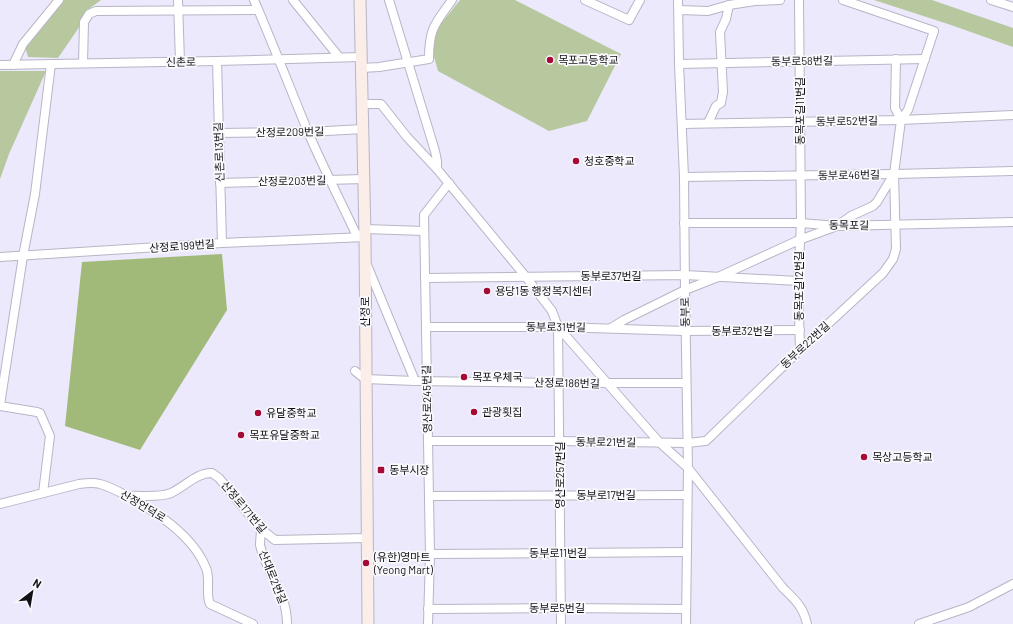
<svg xmlns="http://www.w3.org/2000/svg" width="1013" height="624" font-family="Barlow,'Noto Sans KR',sans-serif">
	<style>
		.green { fill: #b7c89e }
		.forest { fill: #a1ba7a }
		.lines { fill: none; stroke-linecap: round; stroke-linejoin: round }
		.street-casing { stroke: #b7b5c6; stroke-width: 10 }
		.secondary-casing { stroke: #b7b5c6; stroke-width: 13 }
		.street { stroke: #fff; stroke-width: 8 }
		.secondary { stroke: #fbede8; stroke-width: 11 }
		.poi-dot { fill: #a50a37; stroke: #f9f9fc; stroke-width: 1.5 }
		.labels { text-anchor: middle; stroke-width: 3.5; stroke-linejoin: round; paint-order: stroke }
		.poi-label { font-size: 11px; fill: #121117; stroke: #f9f9fc; text-anchor: start }
		.street-label { font-size: 11px; fill: #121117; stroke: #f9f9fc }
	</style>
	<rect width="100%" height="100%" fill="#ece9fc"/>
	<!-- green -->
	<g class="green">
		<polygon points="64,0 101,0 86,11 83,16 80,26 58,58 28,57 25,47"/>
		<polygon points="460,0 515,0 621,54 587,121 549,131 438,71 433,53 435,31"/>
		<polygon points="874,0 932,0 1013,28 1013,47 951,25"/>
		<polygon points="0,71 46,71 9,154 0,179"/>
	</g>
	<!-- forest -->
	<polygon class="forest" points="222,254 227,310 140,450 65,426 82,262"/>
	<g class="lines">
		<!-- street casing -->
		<g class="street-casing">
			<g id="street">
				<polyline points="178,0 180,62"/>
				<path d="M254,0C273,44 290,88 308,132C323,167 340,200 356,234L364,237"/>
				<polyline points="293,0 339,57"/>
				<path d="M389,0L435,151L437,161V169L526,277L552,311L558,327L659,442L688,468L783,588C795,600 803,606 807,624"/>
				<polyline points="585,0 629,20 640,0"/>
				<polyline points="678,0 679,64 684,177 685,290 688,468 686,624"/>
				<polyline points="799,0 801,223 798,281 800,350"/>
				<polyline points="843,0 934,31 908,110 901,120"/>
				<polyline points="991,0 1013,7"/>
				<polyline points="679,10 708,11 729,5 755,1 780,0"/>
				<polyline points="217,61 222,243"/>
				<polyline points="83,63 84,22 89,14 96,11 258,10"/>
				<polyline points="679,64 925,59"/>
				<polyline points="0,65 217,61 361,57"/>
				<polyline points="13,65 23,44 59,0"/>
				<path d="M362,68L379,67L429,59C429,28 435,24 452,0"/>
				<polyline points="362,104 381,104 407,137 437,169"/>
				<polyline points="708,123 716,106 721,103 723,92 720,32 726,19 729,5"/>
				<polyline points="682,124 901,120 1013,115"/>
				<polyline points="218,133 309,132 363,129"/>
				<polyline points="684,177 894,174 1013,171"/>
				<polyline points="220,183 364,179"/>
				<polyline points="684,223 801,223 837,226 1013,222"/>
				<polyline points="365,229 424,231"/>
				<polyline points="0,257 222,243 365,237"/>
				<polyline points="367,265 415,381"/>
				<polyline points="425,278 685,275 798,281"/>
				<polyline points="426,327 558,327 685,331 800,330"/>
				<polyline points="558,327 561,624"/>
				<polyline points="611,328 624,320 685,290 718,277 799,240 837,226 851,216 873,206 877,202 894,174"/>
				<polyline points="355,371 365,379 415,381 558,383 686,383"/>
				<polyline points="0,405 23,256 35,194 51,64"/>
				<polyline points="0,406 37,412 40,413 50,436 43,493"/>
				<polyline points="428,441 559,441 687,443 706,441 800,350 883,273 893,259 896,249 894,174 901,120 895,108 896,59"/>
				<path d="M127,496C139,495 160,498 171,493C184,487 198,472 212,473L219,478L261,529L275,540L367,538"/>
				<polyline points="429,496 687,495"/>
				<path d="M0,504L79,484C86,483 93,482 100,484C112,487 123,494 134,500C161,515 194,538 206,568C211,580 205,593 210,604L253,624"/>
				<path d="M261,529C261,534 260,540 260,545C266,574 287,591 287,624"/>
				<polyline points="430,554 687,552"/>
				<polyline points="428,609 561,608 686,609"/>
				<polyline points="428,624 430,554 424,215 449,183"/>
				<polyline points="919,624 969,607 1013,584"/>
			</g>
		</g>
		<!-- secondary casing -->
		<g class="secondary-casing">
			<polyline id="secondary" points="360,0 365,237 368,624"/>
		</g>
		<!-- street -->
		<use href="#street" class="street"/>
		<!-- secondary -->
		<use href="#secondary" class="secondary"/>
	</g>
	<!-- markers -->
	<g class="poi-dot">
		<circle cx="550" cy="60" r="4"/>
		<circle cx="576" cy="161" r="4"/>
		<circle cx="487" cy="291" r="4"/>
		<circle cx="464" cy="377" r="4"/>
		<circle cx="474" cy="412" r="4"/>
		<circle cx="258" cy="413" r="4"/>
		<circle cx="241" cy="435" r="4"/>
		<circle cx="864" cy="457" r="4"/>
		<rect x="377" y="466" width="8" height="8" rx="2"/>
		<circle cx="366" cy="563" r="4"/>
	</g>
	<g class="labels">
		<!-- poi labels -->
		<g class="poi-label">
			<text x="558" y="64">목포고등학교</text>
			<text x="584" y="165">청호중학교</text>
			<text x="495" y="295">용당1동 행정복지센터</text>
			<text x="472" y="381">목포우체국</text>
			<text x="482" y="416">관광횟집</text>
			<text x="266" y="417">유달중학교</text>
			<text x="249" y="439">목포유달중학교</text>
			<text x="872" y="461">목상고등학교</text>
			<text x="389" y="474">동부시장</text>
			<text x="374" y="561">(유한)영마트<tspan x="374" dy="13">(Yeong Mart)</tspan></text>
		</g>
		<!-- street labels -->
		<g class="street-label">
			<text transform="translate(802 61) rotate(-1)" y="4">동부로58번길</text>
			<text transform="translate(181 62) rotate(-1)" y="4">신촌로</text>
			<text transform="translate(800 111) rotate(-90)" y="4">동목포길11번길</text>
			<text transform="translate(847 121) rotate(-1)" y="4">동부로52번길</text>
			<text transform="translate(290 132) rotate(-1)" y="4">산정로209번길</text>
			<text transform="translate(219 152) rotate(-92)" y="4">신촌로13번길</text>
			<text transform="translate(849 175) rotate(-1)" y="4">동부로46번길</text>
			<text transform="translate(292 181) rotate(-1)" y="4">산정로203번길</text>
			<text transform="translate(849 225) rotate(1)" y="4">동목포길</text>
			<text transform="translate(182 246) rotate(-4)" y="4">산정로199번길</text>
			<text x="611" y="280">동부로37번길</text>
			<text transform="translate(799 286) rotate(-90)" y="4">동목포길12번길</text>
			<text transform="translate(365 312) rotate(-90)" y="4">산정로</text>
			<text transform="translate(685 312) rotate(-91)" y="4">동부로</text>
			<text transform="translate(556 327) rotate(1)" y="4">동부로31번길</text>
			<text x="742" y="335">동부로32번길</text>
			<text transform="translate(805 345) rotate(-43)" y="4">동부로22번길</text>
			<text transform="translate(567 383) rotate(1)" y="4">산정로186번길</text>
			<text transform="translate(427 399) rotate(-91)" y="4">영산로245번길</text>
			<text transform="translate(606 442) rotate(1)" y="4">동부로21번길</text>
			<text transform="translate(560 475) rotate(-90)" y="4">영산로257번길</text>
			<text x="606" y="499">동부로17번길</text>
			<text transform="translate(143 506) rotate(31)" y="4">산정언덕로</text>
			<text transform="translate(244 507) rotate(50)" y="4">산정로171번길</text>
			<text x="558" y="557">동부로11번길</text>
			<text transform="translate(273 577) rotate(68)" y="4">산대로2번길</text>
			<text x="557" y="612">동부로5번길</text>
		</g>
	</g>
	<!-- north arrow -->
	<g transform="translate(32 592) rotate(31)" stroke="#f9f9fc" stroke-width="3" paint-order="stroke">
	<path d="M0-3L7 15L0 10L-7 15Z" fill="#121117"/>
	<text y="-6" font-size="11" font-weight="bold" text-anchor="middle" fill="#121117">N</text>
	</g>
</svg>
